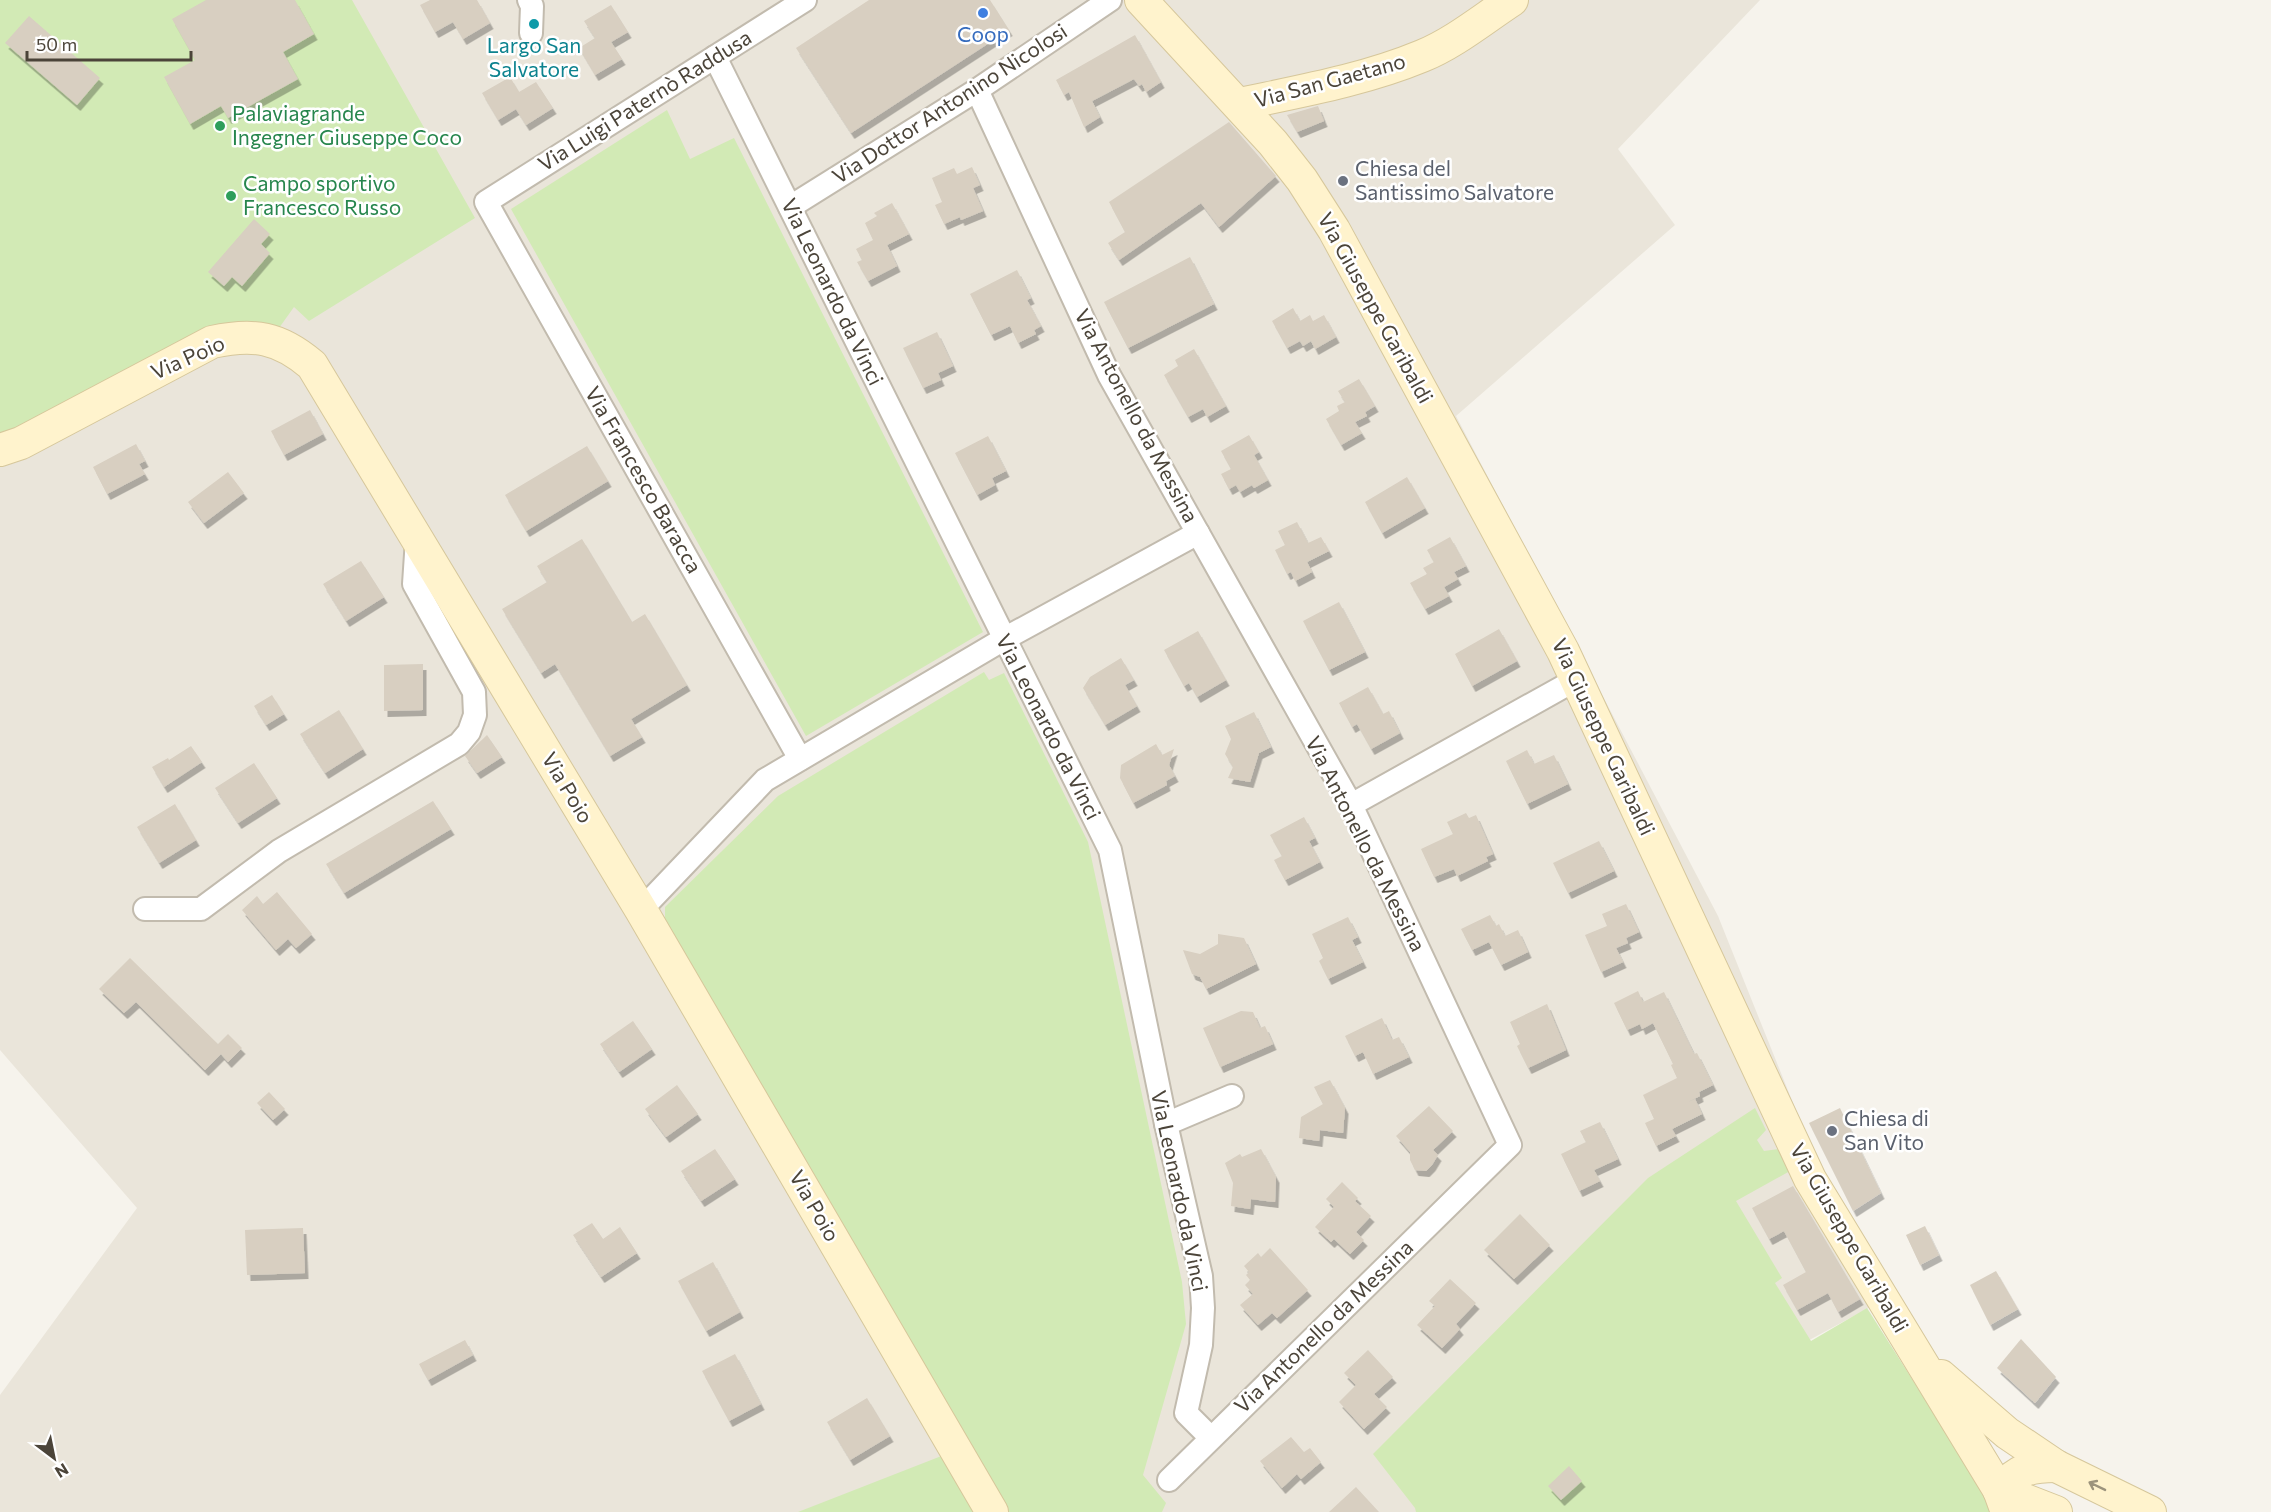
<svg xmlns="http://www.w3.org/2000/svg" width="2271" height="1512" font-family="Commissioner,sans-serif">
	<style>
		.residential { fill: #eae5da }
		.green { fill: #d2eab5 }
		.building { fill: #d8cfc1; filter: url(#shadow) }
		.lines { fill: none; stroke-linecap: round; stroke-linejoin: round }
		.street-casing { stroke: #c2bbae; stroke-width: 26 }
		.secondary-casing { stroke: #d6c79b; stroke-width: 34 }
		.street { stroke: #fff; stroke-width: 22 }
		.secondary { stroke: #fff3cd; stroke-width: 32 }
		.oneway { stroke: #9c937c }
		.shop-dot { fill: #3f7fe0; stroke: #fff; stroke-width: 2 }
		.culture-dot { fill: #0f9aa8; stroke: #fff; stroke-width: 2 }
		.leisure-dot { fill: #2e9e5b; stroke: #fff; stroke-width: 2 }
		.worship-dot { fill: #6b7280; stroke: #fff; stroke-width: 2 }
		.labels { text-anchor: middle; stroke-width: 5; stroke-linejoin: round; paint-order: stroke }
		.shop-label { font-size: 21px; fill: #366cbe; stroke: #fff }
		.culture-label { font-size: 21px; fill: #0d838f; stroke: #fff }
		.street-label { font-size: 21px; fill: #4b4439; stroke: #fff }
		.leisure-label { font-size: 21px; fill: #27864d; stroke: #fff; text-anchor: start }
		.worship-label { font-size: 21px; fill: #5b616d; stroke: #fff; text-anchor: start }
	</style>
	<defs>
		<filter id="shadow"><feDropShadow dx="3.5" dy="6" stdDeviation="0" flood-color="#0004"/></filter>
	</defs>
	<rect width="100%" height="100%" fill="#f6f3ec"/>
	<!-- residential -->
	<polygon class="residential" points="0,0 1760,0 1618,149 1675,225 1456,416 1718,916 1874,1305 1577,1466 1520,1512 0,1512 0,1395 137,1208 0,1050"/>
	<!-- green -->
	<g class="green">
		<polygon points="0,0 352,0 475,218 309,321 294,307 279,328 0,436"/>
		<polygon points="667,110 690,159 734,138 983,632 806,736 511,209"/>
		<polygon points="984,672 989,680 1004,673 1088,842 1182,1282 1186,1324 1143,1475 1166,1503 1162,1512 1006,1512 665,920 665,907 778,796"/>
		<polygon points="1755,1108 1766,1130 1757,1140 1764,1151 1779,1149 1790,1171 1736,1201 1782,1278 1775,1283 1811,1341 1867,1308 1988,1499 1993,1512 1416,1512 1415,1508 1373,1454 1648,1178"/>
		<polygon points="944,1455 978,1512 798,1512"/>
	</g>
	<!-- building -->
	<g class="building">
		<polygon points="206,0 295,0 314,34 283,52 298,79 228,118 221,106 190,124 164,77 195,60 172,19"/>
		<polygon points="430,0 477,0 490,23 463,39 453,22 435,32 420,5"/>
		<polygon points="869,0 990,0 1009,30 851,133 796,48"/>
		<polygon points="611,5 628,32 611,42 622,59 595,75 579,48 595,38 584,21"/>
		<polygon points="29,16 100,78 77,105 5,43"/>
		<polygon points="1135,35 1161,82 1146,92 1142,84 1139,86 1134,79 1092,101 1100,117 1084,127 1069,92 1064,95 1056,80"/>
		<polygon points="510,77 519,92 536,82 553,108 526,125 516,109 498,120 482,93"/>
		<polygon points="1318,106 1324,121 1297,132 1287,115"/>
		<polygon points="1229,122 1276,176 1219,227 1201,203 1119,260 1108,243 1125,232 1109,202"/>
		<polygon points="972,167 980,185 973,188 983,211 961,220 960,217 944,224 935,205 942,202 932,178 954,168 957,174"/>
		<polygon points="892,203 909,234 887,245 897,266 868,281 857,262 862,260 856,249 873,240 865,223 877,216 874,213"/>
		<polygon points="254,219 270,234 261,244 270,253 242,286 232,277 224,286 208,272"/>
		<polygon points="1190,257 1214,304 1128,348 1104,302"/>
		<polygon points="1017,270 1031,298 1027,300 1041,326 1034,330 1036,334 1018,343 1010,326 991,335 970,294"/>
		<polygon points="1293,308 1300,321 1310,315 1313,321 1324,315 1336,337 1315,349 1311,341 1303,346 1300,341 1287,348 1272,321"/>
		<polygon points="937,332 953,366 938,373 941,380 923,388 903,348"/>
		<polygon points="1194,349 1226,406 1207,417 1203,409 1188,417 1164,375 1178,366 1175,360"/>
		<polygon points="1359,379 1375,406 1365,412 1367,416 1355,422 1362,433 1341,445 1326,419 1339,411 1337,406 1345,402 1338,391"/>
		<polygon points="310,410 323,434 284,455 271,431"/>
		<polygon points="1249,435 1259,452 1254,455 1268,480 1254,488 1252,485 1240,492 1236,485 1229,489 1221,474 1231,469 1221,451"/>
		<polygon points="988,436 1006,471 992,478 995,485 977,495 955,453"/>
		<polygon points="136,444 145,461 139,464 145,474 107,494 93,467"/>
		<polygon points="587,446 608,481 526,531 505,495"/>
		<polygon points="228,472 244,493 204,523 188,502"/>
		<polygon points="1407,477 1425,508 1382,533 1365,502"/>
		<polygon points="1297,522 1308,543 1321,537 1329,551 1307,562 1312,572 1295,581 1291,572 1287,574 1275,550 1285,545 1278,531"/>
		<polygon points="1450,537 1466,566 1454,572 1458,579 1444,587 1449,596 1425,609 1410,583 1427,574 1423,568 1434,562 1427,550"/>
		<polygon points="582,539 632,622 645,614 687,685 631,719 642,737 610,756 555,664 541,673 502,609 547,582 537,566"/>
		<polygon points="361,561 384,597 346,621 323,584"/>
		<polygon points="1339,602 1365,652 1329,670 1303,621"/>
		<polygon points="1499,629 1517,661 1472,686 1455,654"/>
		<polygon points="1198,631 1226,680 1197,697 1189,683 1184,686 1164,650"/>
		<polygon points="1121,658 1134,680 1125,685 1137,706 1105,725 1083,688 1090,677"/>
		<polygon points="423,664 423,710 384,711 384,665"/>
		<polygon points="1368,687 1383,714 1389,711 1400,733 1371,749 1357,724 1352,727 1339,703"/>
		<polygon points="272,695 284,714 266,725 254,706"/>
		<polygon points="339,710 363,749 325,773 300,734"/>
		<polygon points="1254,712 1271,747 1259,753 1250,782 1228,778 1233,767 1225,754 1231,739 1225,726"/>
		<polygon points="487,735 502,757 477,773 465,756"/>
		<polygon points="1156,744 1162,755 1174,749 1169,765 1175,776 1166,781 1167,785 1133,803 1120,778 1121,765"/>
		<polygon points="191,746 202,762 164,787 152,767 168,758 169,760"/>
		<polygon points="1527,750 1534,764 1554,755 1568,784 1527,804 1506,761"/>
		<polygon points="254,763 277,798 238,823 215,788"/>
		<polygon points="433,801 451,829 344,893 326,864"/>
		<polygon points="175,804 196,840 159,863 137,827"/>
		<polygon points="1466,813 1469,818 1476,815 1493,854 1486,857 1488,861 1457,876 1454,869 1434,877 1421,849 1453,834 1447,822"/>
		<polygon points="1304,817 1315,838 1309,841 1320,862 1285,880 1274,860 1282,856 1270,835"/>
		<polygon points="1599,841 1614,871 1568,893 1553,863"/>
		<polygon points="277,892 312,934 296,948 288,939 276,950 242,910 257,896 263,904"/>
		<polygon points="1626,904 1639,932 1626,938 1628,943 1616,948 1623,962 1601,972 1585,935 1607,926 1602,914"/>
		<polygon points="1490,915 1496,926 1499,924 1505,936 1518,930 1528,952 1501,965 1489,942 1472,950 1461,929"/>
		<polygon points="1348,917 1358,937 1352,940 1363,962 1328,979 1319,961 1323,958 1312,934"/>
		<polygon points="1218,934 1244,938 1256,964 1206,989 1200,977 1192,974 1183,950 1200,954 1218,944"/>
		<polygon points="130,958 218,1044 228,1034 242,1048 228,1062 221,1054 205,1070 136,1002 124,1013 99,989"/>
		<polygon points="1638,991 1643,1002 1664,992 1694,1054 1697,1053 1713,1085 1699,1092 1700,1096 1688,1102 1695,1099 1702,1114 1672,1129 1676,1136 1656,1146 1645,1123 1654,1119 1643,1095 1677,1078 1671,1065 1673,1064 1653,1023 1642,1029 1640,1024 1627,1030 1614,1003"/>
		<polygon points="1547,1004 1566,1050 1528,1068 1517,1046 1520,1044 1510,1022"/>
		<polygon points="1241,1011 1253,1012 1260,1028 1265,1026 1273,1044 1220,1067 1203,1028"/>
		<polygon points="1382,1018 1392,1040 1399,1037 1409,1057 1373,1074 1363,1052 1355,1056 1345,1036"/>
		<polygon points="633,1021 652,1049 619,1072 600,1044"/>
		<polygon points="1330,1080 1345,1108 1343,1133 1320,1130 1319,1141 1299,1138 1301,1117 1323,1104 1314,1087"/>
		<polygon points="677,1085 698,1114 666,1137 645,1109"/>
		<polygon points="269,1092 285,1109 273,1120 257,1103"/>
		<polygon points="1429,1106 1453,1131 1433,1150 1438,1155 1432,1165 1426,1171 1415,1170 1410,1160 1410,1152 1396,1136"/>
		<polygon points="1840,1108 1881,1193 1853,1211 1809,1123"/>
		<polygon points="1600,1122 1618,1159 1594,1170 1600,1181 1579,1191 1561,1154 1586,1142 1580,1131"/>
		<polygon points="715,1149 735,1179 701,1201 681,1171"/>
		<polygon points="1261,1149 1276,1177 1275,1202 1251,1199 1250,1209 1231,1206 1233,1183 1225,1163 1240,1154 1242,1157"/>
		<polygon points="1342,1182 1358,1198 1355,1201 1371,1216 1356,1232 1364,1240 1350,1254 1334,1239 1331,1242 1315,1227 1334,1207 1326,1199"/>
		<polygon points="1793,1186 1860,1299 1838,1312 1828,1293 1797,1310 1783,1285 1806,1272 1784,1231 1769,1239 1752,1208"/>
		<polygon points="1520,1214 1550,1245 1514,1279 1484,1250"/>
		<polygon points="592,1223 603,1239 620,1227 637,1253 601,1277 573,1235"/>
		<polygon points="1925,1226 1939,1255 1920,1265 1906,1235"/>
		<polygon points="303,1228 305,1273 247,1275 245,1230"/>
		<polygon points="1270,1248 1308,1290 1277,1318 1272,1313 1258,1325 1240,1305 1253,1294 1245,1285 1250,1280 1246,1275 1249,1272 1244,1266 1258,1253 1261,1257"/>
		<polygon points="713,1262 740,1312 706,1331 678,1281"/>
		<polygon points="1996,1271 2018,1309 1990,1325 1970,1285"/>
		<polygon points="1450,1279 1476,1303 1456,1324 1460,1329 1442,1348 1417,1325 1435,1306 1429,1301"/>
		<polygon points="2021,1339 2056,1377 2035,1403 1997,1368"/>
		<polygon points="465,1340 473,1355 428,1380 419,1364"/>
		<polygon points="1368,1350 1393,1377 1374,1394 1387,1407 1364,1429 1339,1402 1356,1385 1344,1373"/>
		<polygon points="735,1354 761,1404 729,1421 702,1371"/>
		<polygon points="867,1398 890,1436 850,1460 827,1422"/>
		<polygon points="1291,1437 1304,1452 1310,1448 1321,1462 1301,1479 1297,1474 1282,1488 1260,1461"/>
		<polygon points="1569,1466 1582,1481 1561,1500 1548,1486"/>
		<polygon points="1356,1487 1379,1512 1329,1512"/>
	</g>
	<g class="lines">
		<!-- street casing -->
		<g class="street-casing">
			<g id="street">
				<polyline points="529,0 532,6 531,33"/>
				<polyline points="715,57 1110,850 1166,1124 1201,1276 1203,1308 1201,1345 1186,1413 1211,1438"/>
				<polyline points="977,90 1109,375 1351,805 1510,1145 1169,1480"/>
				<polyline points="790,207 977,90 1110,0"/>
				<polyline points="800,759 486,202 805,0"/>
				<polyline points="1351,805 1577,679"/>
				<polyline points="145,909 201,909 279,851 459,744 469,732 475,715 474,692 414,584 417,539"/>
				<polyline points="641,910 765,780 1004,639 1198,533"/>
				<polyline points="1166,1124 1232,1096"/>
			</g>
		</g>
		<!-- secondary casing -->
		<g class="secondary-casing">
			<g id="secondary">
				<polyline points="1141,0 1273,143 1302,180 1334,230 1563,651 1810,1179 1999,1490 2007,1512"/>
				<path d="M1240,104C1301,91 1364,80 1422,56C1454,43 1483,19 1512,0"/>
				<path d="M0,450L21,443L212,342C254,333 279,337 312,365L641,910L992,1512"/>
				<polyline points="1941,1376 2007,1433 2056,1466 2150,1512"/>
				<path d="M1999,1490C2018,1470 2028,1466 2056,1466"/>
				<polyline points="1999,1490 2056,1512"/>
			</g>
		</g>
		<!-- street -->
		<use href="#street" class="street"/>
		<!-- secondary -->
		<use href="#secondary" class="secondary"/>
	</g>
	<!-- one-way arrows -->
	<defs><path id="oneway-shaft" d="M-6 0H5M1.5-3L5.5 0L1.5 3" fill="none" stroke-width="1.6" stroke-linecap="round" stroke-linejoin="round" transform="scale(1.5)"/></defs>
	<use class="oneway" href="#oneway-shaft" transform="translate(2097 1486) rotate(-154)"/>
	<!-- markers -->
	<circle class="shop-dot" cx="983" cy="13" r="6"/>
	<circle class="culture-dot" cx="534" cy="24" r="6"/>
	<g class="leisure-dot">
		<circle cx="220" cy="126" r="6"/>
		<circle cx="231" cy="196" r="6"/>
	</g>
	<g class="worship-dot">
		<circle cx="1343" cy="181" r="6"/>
		<circle cx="1832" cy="1131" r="6"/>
	</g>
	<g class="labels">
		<!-- shop labels -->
		<g class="shop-label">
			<text x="983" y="42">Coop</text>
		</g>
		<!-- culture labels -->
		<g class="culture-label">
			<text x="534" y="53">Largo San<tspan x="534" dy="24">Salvatore</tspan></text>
		</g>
		<!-- street labels -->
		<g class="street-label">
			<text transform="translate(1330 81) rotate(-15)" y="7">Via San Gaetano</text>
			<text transform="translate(645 101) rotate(-32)" y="7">Via Luigi Paternò Raddusa</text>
			<text transform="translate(950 104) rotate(-33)" y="7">Via Dottor Antonino Nicolosi</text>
			<text transform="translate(832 292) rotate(64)" y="7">Via Leonardo da Vinci</text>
			<text transform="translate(1375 308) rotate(61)" y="7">Via Giuseppe Garibaldi</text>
			<text transform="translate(188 358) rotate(-24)" y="7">Via Poio</text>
			<text transform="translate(1136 416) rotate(62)" y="7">Via Antonello da Messina</text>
			<text transform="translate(643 480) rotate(60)" y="7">Via Francesco Baracca</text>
			<text transform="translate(1048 727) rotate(63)" y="7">Via Leonardo da Vinci</text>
			<text transform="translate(1603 737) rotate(65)" y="7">Via Giuseppe Garibaldi</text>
			<text transform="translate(567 788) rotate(59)" y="7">Via Poio</text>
			<text transform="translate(1365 844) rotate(63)" y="7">Via Antonello da Messina</text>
			<text transform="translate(1179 1191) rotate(78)" y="7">Via Leonardo da Vinci</text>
			<text transform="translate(814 1206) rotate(60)" y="7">Via Poio</text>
			<text transform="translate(1849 1238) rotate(60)" y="7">Via Giuseppe Garibaldi</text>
			<text transform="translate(1324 1327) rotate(-44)" y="7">Via Antonello da Messina</text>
		</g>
		<!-- leisure labels -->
		<g class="leisure-label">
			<text x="232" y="121">Palaviagrande<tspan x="232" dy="24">Ingegner Giuseppe Coco</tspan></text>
			<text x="243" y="191">Campo sportivo<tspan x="243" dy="24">Francesco Russo</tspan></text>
		</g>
		<!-- worship labels -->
		<g class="worship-label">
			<text x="1355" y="176">Chiesa del<tspan x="1355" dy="24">Santissimo Salvatore</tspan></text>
			<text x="1844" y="1126">Chiesa di<tspan x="1844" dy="24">San Vito</tspan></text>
		</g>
	</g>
	<!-- north arrow -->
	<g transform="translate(54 1458) rotate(148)" stroke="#ffffff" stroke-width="4.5" paint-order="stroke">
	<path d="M0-4.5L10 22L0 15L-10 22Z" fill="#4b4439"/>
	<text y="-9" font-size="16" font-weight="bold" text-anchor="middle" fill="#4b4439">N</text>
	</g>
	<!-- scale -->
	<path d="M27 51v9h164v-9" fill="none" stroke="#4b4439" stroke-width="3"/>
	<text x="36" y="51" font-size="18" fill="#4b4439" stroke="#ffffff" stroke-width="4.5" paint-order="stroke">50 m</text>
</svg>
